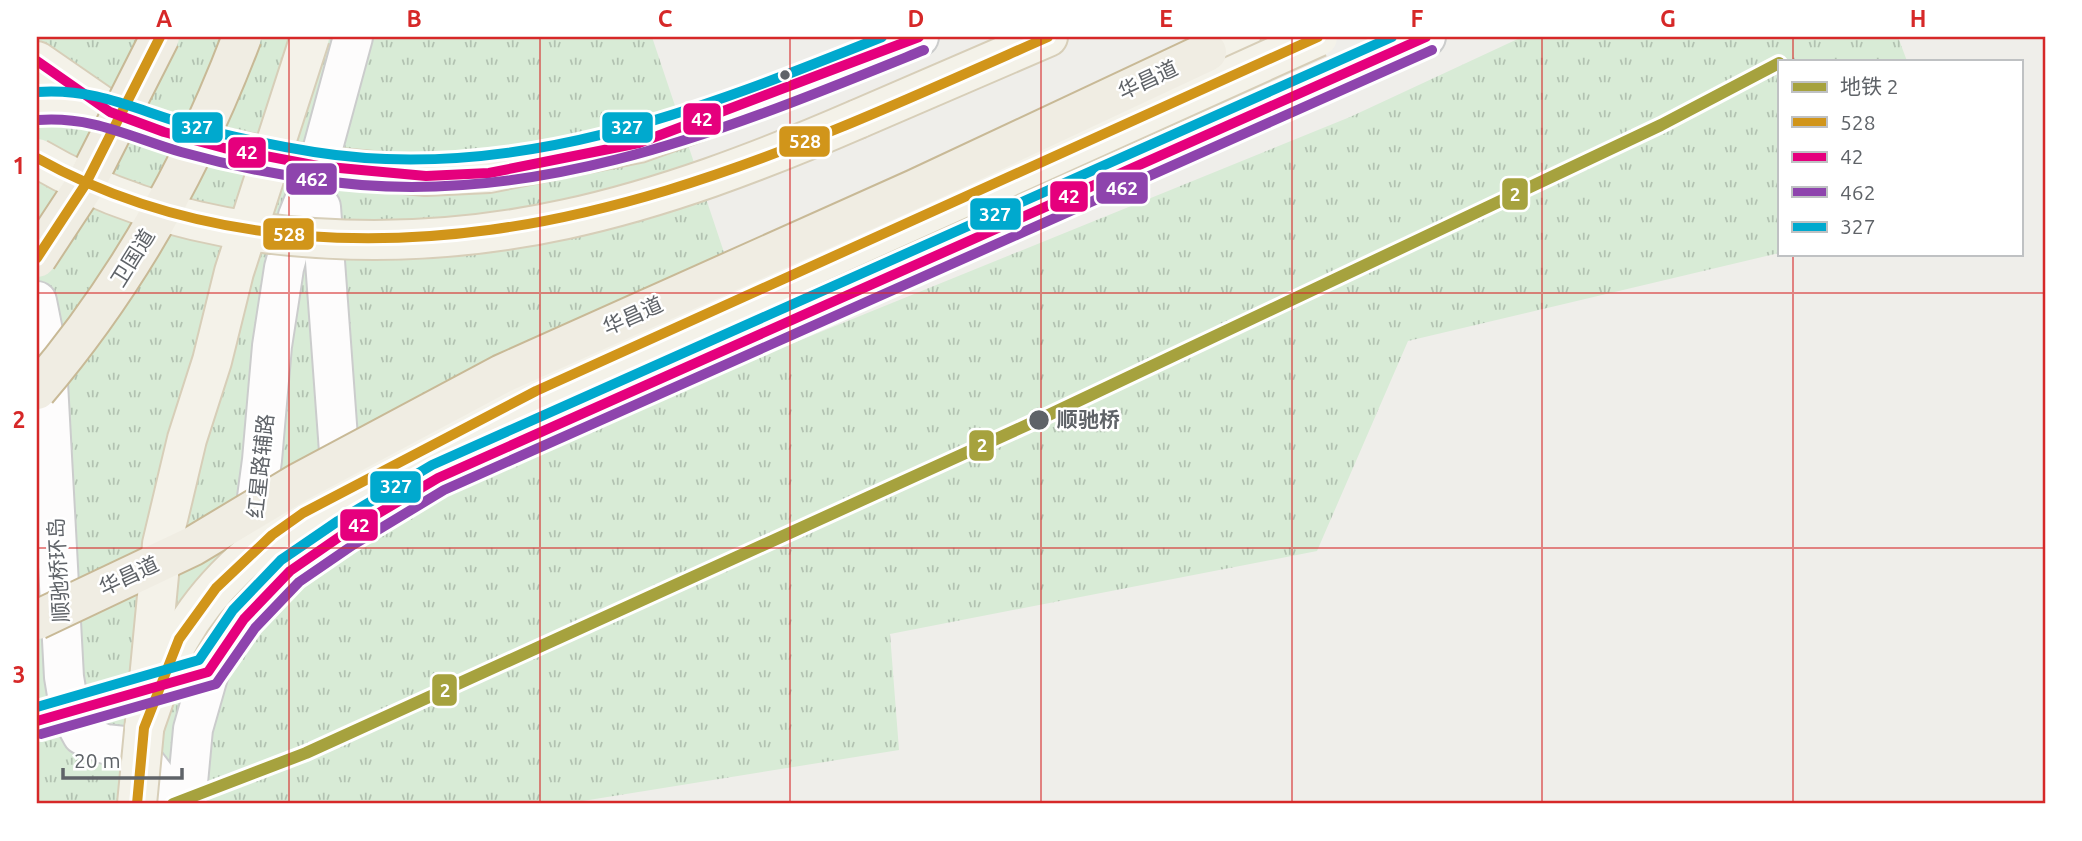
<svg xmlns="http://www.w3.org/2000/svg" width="2082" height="841" font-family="Ubuntu,'Noto Sans SC',sans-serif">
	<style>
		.park { fill: url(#park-tufts) }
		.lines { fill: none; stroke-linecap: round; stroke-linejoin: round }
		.minor-casing { stroke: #cbcccc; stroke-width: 42 }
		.major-casing { stroke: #d7ceb8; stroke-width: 42 }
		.minor { stroke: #fdfcfc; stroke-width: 38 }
		.major { stroke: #f4f2e9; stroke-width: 38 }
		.major-bridge-casing { stroke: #d7ceb8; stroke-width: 42; stroke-linecap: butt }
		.highway-bridge-casing { stroke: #c8b996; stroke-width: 42; stroke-linecap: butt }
		.major-bridge { stroke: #f4f2e9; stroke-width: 38 }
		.highway-bridge { stroke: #f0ede3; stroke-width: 38 }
		.bus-1-casing { stroke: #fff; stroke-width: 16 }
		.bus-2-casing { stroke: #fff; stroke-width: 16 }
		.bus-3-casing { stroke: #fff; stroke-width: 16 }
		.bus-4-casing { stroke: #fff; stroke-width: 16 }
		.bus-1 { stroke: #d1951a; stroke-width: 10 }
		.bus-2 { stroke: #e5007d; stroke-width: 10 }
		.bus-3 { stroke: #8e44ad; stroke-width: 10 }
		.bus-4 { stroke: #00a9ce; stroke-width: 10 }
		.metro-1-casing { stroke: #fff; stroke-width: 18 }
		.metro-1 { stroke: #a6a23e; stroke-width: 12 }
		.grid { fill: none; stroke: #d62828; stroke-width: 2; stroke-opacity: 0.55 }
		.bus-dot { fill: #5f6368; stroke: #fff; stroke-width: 2.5 }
		.labels { text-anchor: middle; stroke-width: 5; stroke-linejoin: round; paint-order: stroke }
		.street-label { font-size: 21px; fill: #5f6368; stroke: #fff }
		.stop-label { font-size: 21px; font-weight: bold; fill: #5f6368; stroke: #fff; text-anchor: start }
		.line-badge { stroke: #fff; stroke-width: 2.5 }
		.badge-label { font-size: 19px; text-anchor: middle; font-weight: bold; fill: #fff }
		.neatline { fill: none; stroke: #d62828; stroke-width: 2.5 }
		.grid-label { font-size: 23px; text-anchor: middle; font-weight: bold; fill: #d62828 }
	</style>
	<defs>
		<pattern id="park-tufts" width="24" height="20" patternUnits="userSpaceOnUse" patternTransform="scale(1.75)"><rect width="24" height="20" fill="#d8ebd6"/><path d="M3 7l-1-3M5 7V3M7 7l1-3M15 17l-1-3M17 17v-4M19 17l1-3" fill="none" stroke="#b2c2b1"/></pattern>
	</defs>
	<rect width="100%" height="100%" fill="#efeeea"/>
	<!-- park -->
	<polygon class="park" points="37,37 652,37 759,357 1350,117 1522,37 1898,37 1907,61 1779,61 1779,253 1408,341 1317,551 890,634 899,750 564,804 37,804"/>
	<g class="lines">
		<!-- minor casing -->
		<g class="minor-casing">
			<g id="minor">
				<polyline points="789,89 919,37"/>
				<polyline points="321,207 342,492"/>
				<polyline points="37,301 46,346 64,677 70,713 82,735 105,744 133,747 156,777 166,804"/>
				<polyline points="252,535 262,460 272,346 284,268 298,216 318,166 353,37"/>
				<polyline points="37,721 208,672 244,619 290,571 345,533 438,478 1426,37"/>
				<polyline points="186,804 193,729 215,652"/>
			</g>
		</g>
		<!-- major casing -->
		<g class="major-casing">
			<g id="major">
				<polyline points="1207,52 1241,37"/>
				<polyline points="37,61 105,108"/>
				<polyline points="37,106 56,105 110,112 164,132 224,148 318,166 426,176 489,173 639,143 789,89"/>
				<polyline points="858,119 1048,37"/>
			</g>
		</g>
		<!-- minor -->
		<use href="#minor" class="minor"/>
		<!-- major -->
		<use href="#major" class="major"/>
		<!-- major-bridge casing -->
		<g class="major-bridge-casing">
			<g id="major-bridge">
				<path d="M37,158C105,198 178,221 256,232C478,262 657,206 858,119"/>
				<path d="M144,728C155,698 164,666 180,638C209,586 255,547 303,513L536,391L1318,37"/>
				<polyline points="137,804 162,544 187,439 212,361 234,272 310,37"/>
			</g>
		</g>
		<!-- highway-bridge casing -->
		<g class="highway-bridge-casing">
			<g id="highway-bridge">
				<polyline points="37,258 85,185 160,37"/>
				<path d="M37,390C126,286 194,164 242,37"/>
				<polyline points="37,620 193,546 298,483 502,374 915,189 1207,52"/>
			</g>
		</g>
		<!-- major-bridge -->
		<use href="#major-bridge" class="major-bridge"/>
		<!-- highway-bridge -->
		<use href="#highway-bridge" class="highway-bridge"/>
		<!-- bus-1 casing -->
		<g class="bus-1-casing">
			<g id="bus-1">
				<path d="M37,158C121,205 210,228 306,236C574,256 809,143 1048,37"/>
				<polyline points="37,258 85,185 160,37"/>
				<polyline points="137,804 144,728 179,639 216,588 272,535 303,513 536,391 1318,37"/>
			</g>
		</g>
		<!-- bus-2 casing -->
		<g class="bus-2-casing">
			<g id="bus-2">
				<polyline points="37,61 110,112 164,132 224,148 318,166 426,176 489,173 639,143 919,37"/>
				<polyline points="37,721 208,672 244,619 290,571 345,533 438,478 1426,37"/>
			</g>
		</g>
		<!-- bus-3 casing -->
		<g class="bus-3-casing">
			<g id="bus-3">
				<path d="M38,120C93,116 130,137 181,152C224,164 267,173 311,179C527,214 728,129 924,50"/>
				<polyline points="41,734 216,684 255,628 299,582 353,545 444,490 1432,50"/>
			</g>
		</g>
		<!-- bus-4 casing -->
		<g class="bus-4-casing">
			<g id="bus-4">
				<path d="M37,92C94,88 132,108 185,124C227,136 271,145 314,152C514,184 700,110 882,37"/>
				<polyline points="37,707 199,660 233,610 281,560 338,521 432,465 1392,37"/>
			</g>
		</g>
		<!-- bus-1 -->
		<use href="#bus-1" class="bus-1"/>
		<!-- bus-2 -->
		<use href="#bus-2" class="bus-2"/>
		<!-- bus-3 -->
		<use href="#bus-3" class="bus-3"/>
		<!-- bus-4 -->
		<use href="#bus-4" class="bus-4"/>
		<!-- metro-1 casing -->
		<g class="metro-1-casing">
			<polyline id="metro-1" points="173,804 306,753 1038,420 1661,125 1779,63"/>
		</g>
		<!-- metro-1 -->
		<use href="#metro-1" class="metro-1"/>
	</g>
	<!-- grid -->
	<path class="grid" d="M289,37V804M540,37V804M790,37V804M1041,37V804M1292,37V804M1542,37V804M1793,37V61M1793,254V804M37,293H2045M37,548H2045"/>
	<!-- markers -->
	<g class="bus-dot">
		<circle cx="785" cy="75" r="6"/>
		<circle cx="1039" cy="420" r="11"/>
	</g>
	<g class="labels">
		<!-- street labels -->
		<g class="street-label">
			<text transform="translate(1148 80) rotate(-25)" y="7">华昌道</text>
			<text transform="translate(133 258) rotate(-58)" y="7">卫国道</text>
			<text transform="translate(633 316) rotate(-24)" y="7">华昌道</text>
			<text transform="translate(261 466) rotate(-84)" y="7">红星路辅路</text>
			<text transform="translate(59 570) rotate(-93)" y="7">顺驰桥环岛</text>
			<text transform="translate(129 576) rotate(-25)" y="7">华昌道</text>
		</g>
		<!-- stop labels -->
		<g class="stop-label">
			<text x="1057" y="427">顺驰桥</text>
		</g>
	</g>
	<g class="line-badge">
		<rect x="682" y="102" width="40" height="34" rx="7" fill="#e5007d"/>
		<rect x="171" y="111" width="53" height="33" rx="7" fill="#00a9ce"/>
		<rect x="601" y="111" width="53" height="33" rx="7" fill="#00a9ce"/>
		<rect x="778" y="125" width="53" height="33" rx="7" fill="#d1951a"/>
		<rect x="227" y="136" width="40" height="33" rx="7" fill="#e5007d"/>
		<rect x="285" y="162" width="53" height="34" rx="7" fill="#8e44ad"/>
		<rect x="1095" y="171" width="54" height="34" rx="7" fill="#8e44ad"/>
		<rect x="1501" y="177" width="28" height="34" rx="7" fill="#a6a23e"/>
		<rect x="1049" y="180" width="40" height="33" rx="7" fill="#e5007d"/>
		<rect x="969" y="197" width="53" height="34" rx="7" fill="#00a9ce"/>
		<rect x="262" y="217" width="53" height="34" rx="7" fill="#d1951a"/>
		<rect x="968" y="429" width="27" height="33" rx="7" fill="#a6a23e"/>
		<rect x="369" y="470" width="53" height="34" rx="7" fill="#00a9ce"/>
		<rect x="339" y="508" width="40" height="34" rx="7" fill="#e5007d"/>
		<rect x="431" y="673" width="27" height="34" rx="7" fill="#a6a23e"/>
	</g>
	<g class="badge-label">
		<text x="702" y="126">42</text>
		<text x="197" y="134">327</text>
		<text x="627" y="134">327</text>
		<text x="805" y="148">528</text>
		<text x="247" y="159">42</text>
		<text x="312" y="186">462</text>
		<text x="1122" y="195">462</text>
		<text x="1515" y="201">2</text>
		<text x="1069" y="203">42</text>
		<text x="995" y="221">327</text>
		<text x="289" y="241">528</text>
		<text x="982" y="452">2</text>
		<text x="396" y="493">327</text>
		<text x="359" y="532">42</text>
		<text x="445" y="697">2</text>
	</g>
	<!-- border -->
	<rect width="2082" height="841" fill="none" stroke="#ffffff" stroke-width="77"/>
	<!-- legend -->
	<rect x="1778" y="60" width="245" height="196" fill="#ffffff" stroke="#bfc1c3" stroke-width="2"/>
	<rect x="1792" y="82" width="35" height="10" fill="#a6a23e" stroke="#bfc1c3" stroke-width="2"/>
	<text x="1840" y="94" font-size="21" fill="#5f6368">地铁 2</text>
	<rect x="1792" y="117" width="35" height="10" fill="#d1951a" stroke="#bfc1c3" stroke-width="2"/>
	<text x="1840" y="130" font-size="21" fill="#5f6368">528</text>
	<rect x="1792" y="152" width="35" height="10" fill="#e5007d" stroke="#bfc1c3" stroke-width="2"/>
	<text x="1840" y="164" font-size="21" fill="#5f6368">42</text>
	<rect x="1792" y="187" width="35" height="10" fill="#8e44ad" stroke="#bfc1c3" stroke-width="2"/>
	<text x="1840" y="200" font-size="21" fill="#5f6368">462</text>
	<rect x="1792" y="222" width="35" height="10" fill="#00a9ce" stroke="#bfc1c3" stroke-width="2"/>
	<text x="1840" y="234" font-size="21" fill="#5f6368">327</text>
	<!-- scale -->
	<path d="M63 768v10h119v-10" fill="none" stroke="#5f6368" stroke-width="3.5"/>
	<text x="74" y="768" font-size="21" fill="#5f6368" stroke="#ffffff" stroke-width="5" paint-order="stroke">20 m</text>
	<rect x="38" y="38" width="2006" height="764" class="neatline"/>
	<g class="grid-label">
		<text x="164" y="27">A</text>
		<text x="414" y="27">B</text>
		<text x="665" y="27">C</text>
		<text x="916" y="27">D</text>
		<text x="1166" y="27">E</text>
		<text x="1417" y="27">F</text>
		<text x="1668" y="27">G</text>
		<text x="1918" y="27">H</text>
		<text x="19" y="174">1</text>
		<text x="19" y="428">2</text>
		<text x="19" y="683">3</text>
	</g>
</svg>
